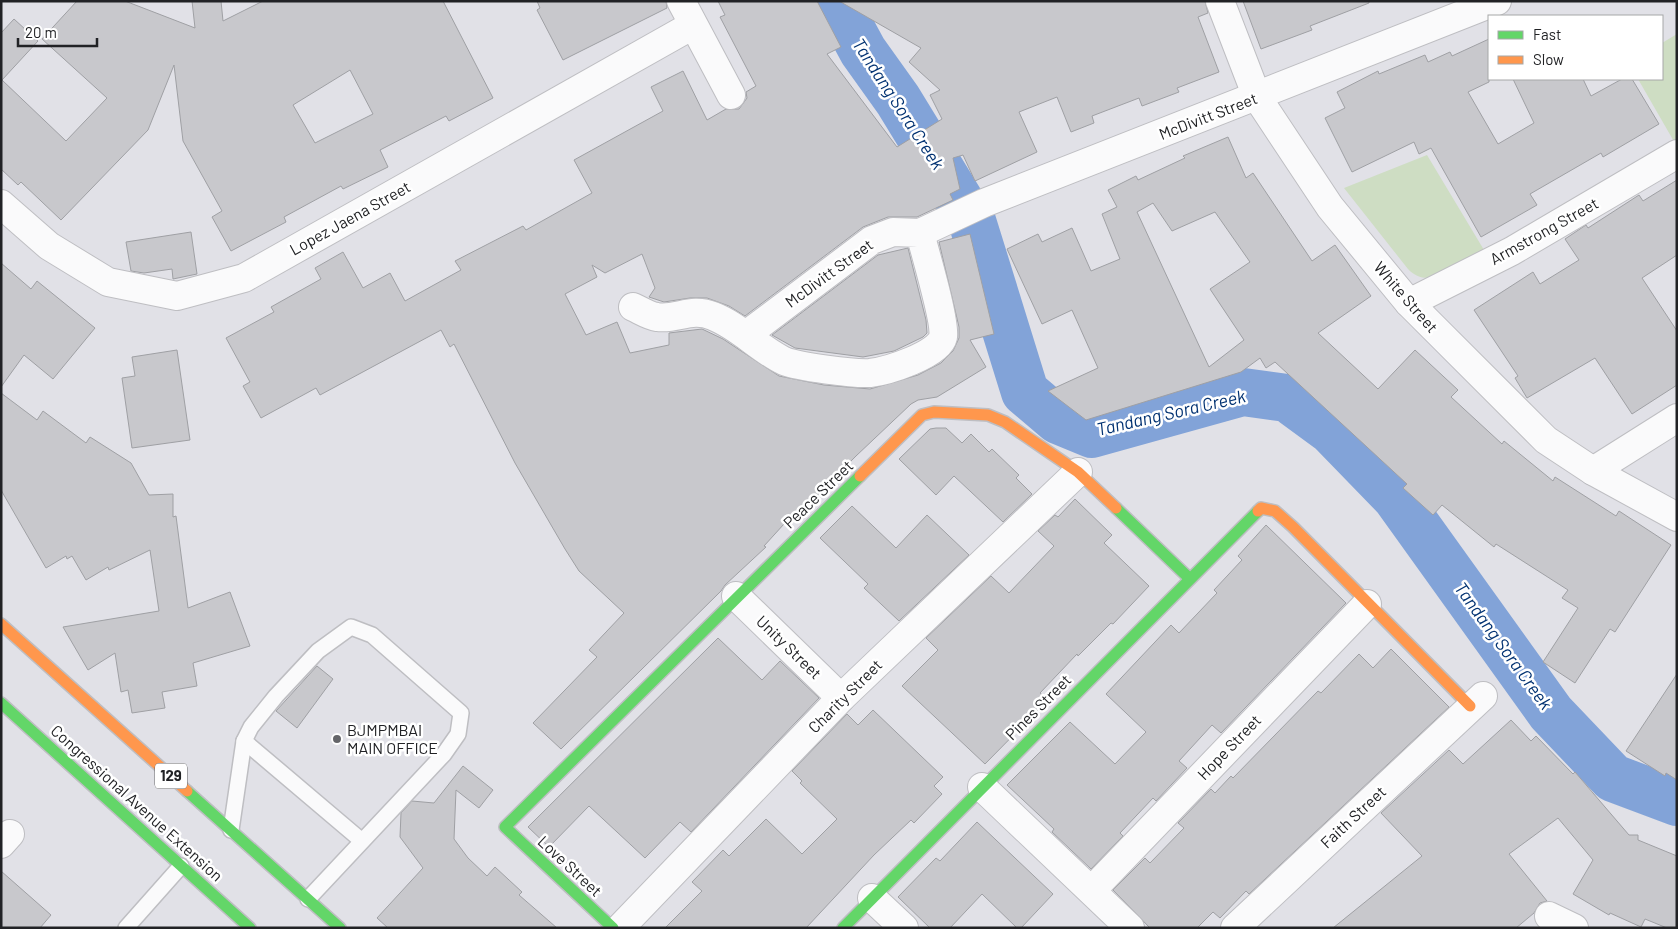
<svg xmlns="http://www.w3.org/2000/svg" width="1678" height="929" font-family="Barlow,sans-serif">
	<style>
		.green { fill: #ceddc3 }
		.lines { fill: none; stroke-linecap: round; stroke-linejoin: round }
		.river { stroke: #82a3d8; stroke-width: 48 }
		.building { fill: #c8c8cc; stroke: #9fa0a4; fill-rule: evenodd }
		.lane-casing { stroke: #bebec2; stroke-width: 18 }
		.street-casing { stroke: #bebec2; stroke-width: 30 }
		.fast-casing { stroke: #bebec2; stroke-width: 14 }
		.slow-casing { stroke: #bebec2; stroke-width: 14 }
		.lane { stroke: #fafafb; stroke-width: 15 }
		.street { stroke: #fafafb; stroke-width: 28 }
		.fast { stroke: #63d668; stroke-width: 11 }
		.slow { stroke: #ff974d; stroke-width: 11 }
		.poi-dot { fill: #646569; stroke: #fff; stroke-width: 2 }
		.labels { text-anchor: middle; stroke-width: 5; stroke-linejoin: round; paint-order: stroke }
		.shield { fill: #fff; stroke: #646466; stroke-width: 1 }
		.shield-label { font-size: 15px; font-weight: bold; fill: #212225 }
		.street-label { font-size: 16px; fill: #212225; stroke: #fff }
		.poi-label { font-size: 16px; fill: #212225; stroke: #fff; text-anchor: start }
		.water-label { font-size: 18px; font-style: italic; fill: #023272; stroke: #fff }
	</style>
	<rect width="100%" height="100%" fill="#e1e1e7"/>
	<!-- green -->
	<g class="green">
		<polygon points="1677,34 1677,144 1676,145 1638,79 1662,79 1662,43"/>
		<path d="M1427,155L1484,250C1462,262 1430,293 1408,269L1344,188Z"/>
	</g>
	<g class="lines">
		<!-- river -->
		<polyline class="river" points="836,1 863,51 898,100 972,221 1025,392 1058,420 1092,434 1243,392 1287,398 1332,431 1396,497 1551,713 1613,778 1677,802"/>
	</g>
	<!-- building -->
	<g class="building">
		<path d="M77,1H125L195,28L192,1H221L223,21L263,1H443L493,98L449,121L446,116L380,150L388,167L343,189L341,186L284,217L286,222L231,251L212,217L222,211L183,141L174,65L148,130L61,220L21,182L18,185L1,169V33L14,19L38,41L2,80L66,141L107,98L42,39ZM350,70L373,114L315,143L293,105Z"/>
		<polygon points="537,1 666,1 667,8 563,60 537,10 540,8"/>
		<polygon points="718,1 817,1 841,47 827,54 897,147 942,119 930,95 940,90 909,62 921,48 839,1 1205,1 1208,13 1198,17 1219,72 1177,88 1179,92 1142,106 1139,98 1092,116 1094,123 1071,132 1057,97 1019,112 1037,152 975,181 963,155 953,158 960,189 950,194 953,200 917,217 888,217 863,227 745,316 729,306 707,298 690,298 664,302 649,297 655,288 642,254 605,273 592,265 597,277 565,294 586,335 617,322 630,353 669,345 669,333 702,329 723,339 779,376 824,385 870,389 918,375 941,363 953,351 959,338 959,327 939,242 970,234 994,334 970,340 986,367 937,397 918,400 911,404 856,456 797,516 794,513 764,546 766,547 725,585 721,591 561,749 533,723 597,657 589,650 624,613 579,571 565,549 515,463 454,344 450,347 441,330 320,395 316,388 261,418 243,386 250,382 226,338 274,312 271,307 321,279 315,268 343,252 363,288 390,273 405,301 461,270 455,261 523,226 526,230 592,193 574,160 663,111 651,87 683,71 707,120 726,109 739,109 747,98 746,92 756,86 720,17 725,15"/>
		<polygon points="1243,1 1369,1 1369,3 1310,26 1312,30 1261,49"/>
		<polygon points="1489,39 1489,82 1468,92 1498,144 1534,123 1513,79 1583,79 1591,96 1622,79 1632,79 1659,124 1603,157 1601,153 1530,194 1537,205 1481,237 1431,148 1419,154 1414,142 1352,172 1325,118 1345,108 1337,92 1378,71 1379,74 1425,55 1428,62 1450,52 1452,56"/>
		<path d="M1228,137L1246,178L1253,173L1312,261L1335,245L1371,296L1318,333L1378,389L1415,350L1458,390L1451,397L1502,444L1504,441L1553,481L1555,477L1616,516L1619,511L1671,545L1615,632L1610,629L1575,683L1543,662L1578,608L1562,598L1568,590L1496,544L1494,547L1442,505L1433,515L1403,488L1407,484L1275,362L1266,368L1260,358L1241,372L1086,420L1048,391L1098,368L1072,310L1042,324L1007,249L1038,234L1042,242L1072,228L1091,271L1120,259L1102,214L1117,207L1108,190L1136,176L1138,180L1185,158L1183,156ZM1153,203L1172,231L1215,212L1250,262L1210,289L1244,340L1209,367L1137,212Z"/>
		<polygon points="1677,180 1677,255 1642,278 1677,331 1677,385 1632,414 1595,358 1527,398 1515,378 1518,376 1474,310 1533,272 1540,284 1579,260 1565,239 1586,225 1588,228 1639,195 1643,201"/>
		<polygon points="191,232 197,274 173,279 172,269 144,273 131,271 126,242"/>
		<polygon points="908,248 926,320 927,333 923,337 894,351 863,357 795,348 772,335 878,255"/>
		<polygon points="1,263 31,289 37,281 95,328 53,379 24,355 1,387"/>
		<polygon points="177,350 190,440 132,448 122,378 135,376 132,357"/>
		<polygon points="1,393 37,420 43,411 86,443 90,437 131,463 149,495 173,494 173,517 176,516 188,608 230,592 250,646 193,663 197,686 162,692 165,708 132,713 128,690 121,692 115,653 88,670 63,627 159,611 150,550 109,570 108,567 86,580 72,556 67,559 66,556 46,568 1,490"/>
		<polygon points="936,428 946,428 962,443 971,434 989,452 992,449 1019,475 1016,478 1032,494 1003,522 954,476 936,495 899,459 930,429"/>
		<polygon points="1075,499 1112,535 1104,543 1149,586 1113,624 1111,623 1078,656 1077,654 1040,693 1048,700 985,764 902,686 938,650 926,638 991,576 1009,593 1054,546 1038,531 1055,515 1058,517"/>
		<polygon points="852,506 896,548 927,515 969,555 899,621 864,588 868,584 820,538"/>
		<polygon points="1266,525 1346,603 1221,733 1212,725 1179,761 1187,768 1156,801 1153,798 1120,833 1123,836 1091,869 1052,832 1054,829 1007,785 1070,722 1115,764 1146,732 1106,694 1171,625 1179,633 1217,593 1214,590 1242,560 1238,556"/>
		<polygon points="718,638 762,680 780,661 819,698 691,832 680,822 645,858 589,806 549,847 528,827"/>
		<polygon points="1391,649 1449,707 1249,894 1246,891 1220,918 1213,912 1197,928 1150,928 1113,890 1145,858 1150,863 1184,828 1178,823 1211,789 1215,793 1231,776 1233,778 1318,691 1321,693 1359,654 1373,668"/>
		<polygon points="317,666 333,679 297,728 276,711"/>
		<polygon points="1677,674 1677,780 1666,773 1665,776 1626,751"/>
		<polygon points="873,710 943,777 934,786 942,794 914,823 911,820 874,855 806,928 665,928 702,891 692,882 723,850 729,856 766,819 802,854 837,819 800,783 802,781 792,771 847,714 858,725"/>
		<polygon points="1511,720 1531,741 1536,736 1573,774 1575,772 1629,835 1638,835 1638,840 1677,856 1677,928 1667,928 1645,919 1641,927 1610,913 1609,915 1573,894 1593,860 1558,818 1509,854 1547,901 1540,903 1534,913 1516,928 1333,928 1422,856 1381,813 1449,750 1463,764"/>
		<polygon points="463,766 493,790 479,808 456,790 454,839 468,858 487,876 495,867 522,892 519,895 557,928 388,928 377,918 423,868 400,837 401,813 412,801 434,803"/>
		<polygon points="977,822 1053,894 1021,928 1017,928 982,894 950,928 930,928 898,897 936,858 940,861"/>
		<polygon points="1,871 51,915 40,928 1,928"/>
	</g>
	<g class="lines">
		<!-- lane casing -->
		<g class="lane-casing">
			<g id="lane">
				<polyline points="244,741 362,841"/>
				<polyline points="231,830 244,741 251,727 276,696 318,651 351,627 372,635 461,713 458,734 444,754 308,899"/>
				<polyline points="126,928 181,866"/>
			</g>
		</g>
		<!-- street casing -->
		<g class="street-casing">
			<g id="street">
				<polyline points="681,1 731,95"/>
				<polyline points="1220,1 1257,97 1330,207 1409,303 1546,440 1593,471 1677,517"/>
				<polyline points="1,204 49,246 108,282 177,296 244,278 693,25"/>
				<polyline points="920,233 984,203 1497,1"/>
				<polyline points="1409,303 1512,251 1677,154"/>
				<path d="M633,307C640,310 649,316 657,317C677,320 691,307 713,316C739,326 759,349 784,361C799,367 854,374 870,373C887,371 939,355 943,337C946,323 925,252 920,233L893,232L872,240L746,335"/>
				<polyline points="1593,471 1677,418"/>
				<polyline points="736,596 841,698"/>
				<polyline points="982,787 1130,928"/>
				<polyline points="1,844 10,834"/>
				<polyline points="1092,890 1367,604"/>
				<polyline points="872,898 904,928"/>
				<polyline points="1549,916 1574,928"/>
				<polyline points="620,928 841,698 1078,472"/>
				<polyline points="1235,928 1483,696"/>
			</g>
		</g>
		<!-- fast casing -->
		<g class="fast-casing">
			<g id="fast">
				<polyline points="1116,508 1189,578"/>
				<polyline points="1,703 250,928"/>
				<polyline points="187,791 340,928"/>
				<polyline points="613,928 505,827 860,476"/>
				<polyline points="843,928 1258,511"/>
			</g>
		</g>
		<!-- slow casing -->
		<g class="slow-casing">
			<g id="slow">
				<polyline points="860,476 922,415 934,412 988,415 1005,422 1078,472 1116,508"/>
				<polyline points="1258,511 1261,508 1275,511 1293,527 1470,706"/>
				<polyline points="1,624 187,791"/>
			</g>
		</g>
		<!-- lane -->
		<use href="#lane" class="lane"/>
		<!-- street -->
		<use href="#street" class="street"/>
		<!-- fast -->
		<use href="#fast" class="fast"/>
		<!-- slow -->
		<use href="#slow" class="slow"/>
	</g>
	<!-- markers -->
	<circle class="poi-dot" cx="337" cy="739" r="5"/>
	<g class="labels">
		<!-- shield labels -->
		<rect class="shield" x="155" y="763.5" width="32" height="25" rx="4"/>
		<g class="shield-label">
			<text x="171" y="781">129</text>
		</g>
		<!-- street labels -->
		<g class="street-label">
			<text transform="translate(1208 116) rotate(-21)" y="6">McDivitt Street</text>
			<text transform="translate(350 218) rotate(-29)" y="6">Lopez Jaena Street</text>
			<text transform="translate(1544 231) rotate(-29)" y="6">Armstrong Street</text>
			<text transform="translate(829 273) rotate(-36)" y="6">McDivitt Street</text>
			<text transform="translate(1406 297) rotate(49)" y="6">White Street</text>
			<text transform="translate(818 494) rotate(-44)" y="6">Peace Street</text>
			<text transform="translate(789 647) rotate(44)" y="6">Unity Street</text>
			<text transform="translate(845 696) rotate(-45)" y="6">Charity Street</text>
			<text transform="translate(1038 707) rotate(-45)" y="6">Pines Street</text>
			<text transform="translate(1229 747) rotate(-46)" y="6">Hope Street</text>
			<text transform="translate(137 803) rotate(42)" y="6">Congressional Avenue Extension</text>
			<text transform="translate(1353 817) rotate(-43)" y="6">Faith Street</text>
			<text transform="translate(570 866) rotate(43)" y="6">Love Street</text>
		</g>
		<!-- poi labels -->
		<g class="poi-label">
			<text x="347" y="736">BJMPMBAI<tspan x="347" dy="18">MAIN OFFICE</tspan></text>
		</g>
		<!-- water labels -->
		<g class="water-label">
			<text transform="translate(898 104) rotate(57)" y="6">Tandang Sora Creek</text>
			<text transform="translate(1171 413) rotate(-13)" y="6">Tandang Sora Creek</text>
			<text transform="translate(1503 646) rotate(54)" y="6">Tandang Sora Creek</text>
		</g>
	</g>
	<!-- border -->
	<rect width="1678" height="929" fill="none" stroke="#212225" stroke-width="5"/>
	<!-- legend -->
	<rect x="1488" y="15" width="175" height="65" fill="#ffffff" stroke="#a6a7a8"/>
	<rect x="1498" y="31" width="25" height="8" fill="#63d668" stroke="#a6a7a8"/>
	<text x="1533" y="40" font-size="15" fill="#212225">Fast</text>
	<rect x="1498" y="56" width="25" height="8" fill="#ff974d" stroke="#a6a7a8"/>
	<text x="1533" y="65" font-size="15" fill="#212225">Slow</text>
	<!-- scale -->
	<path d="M18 38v8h79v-8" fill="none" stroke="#212225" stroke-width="2.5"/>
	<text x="25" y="38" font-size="15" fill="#212225" stroke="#ffffff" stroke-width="4" paint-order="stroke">20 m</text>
</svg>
